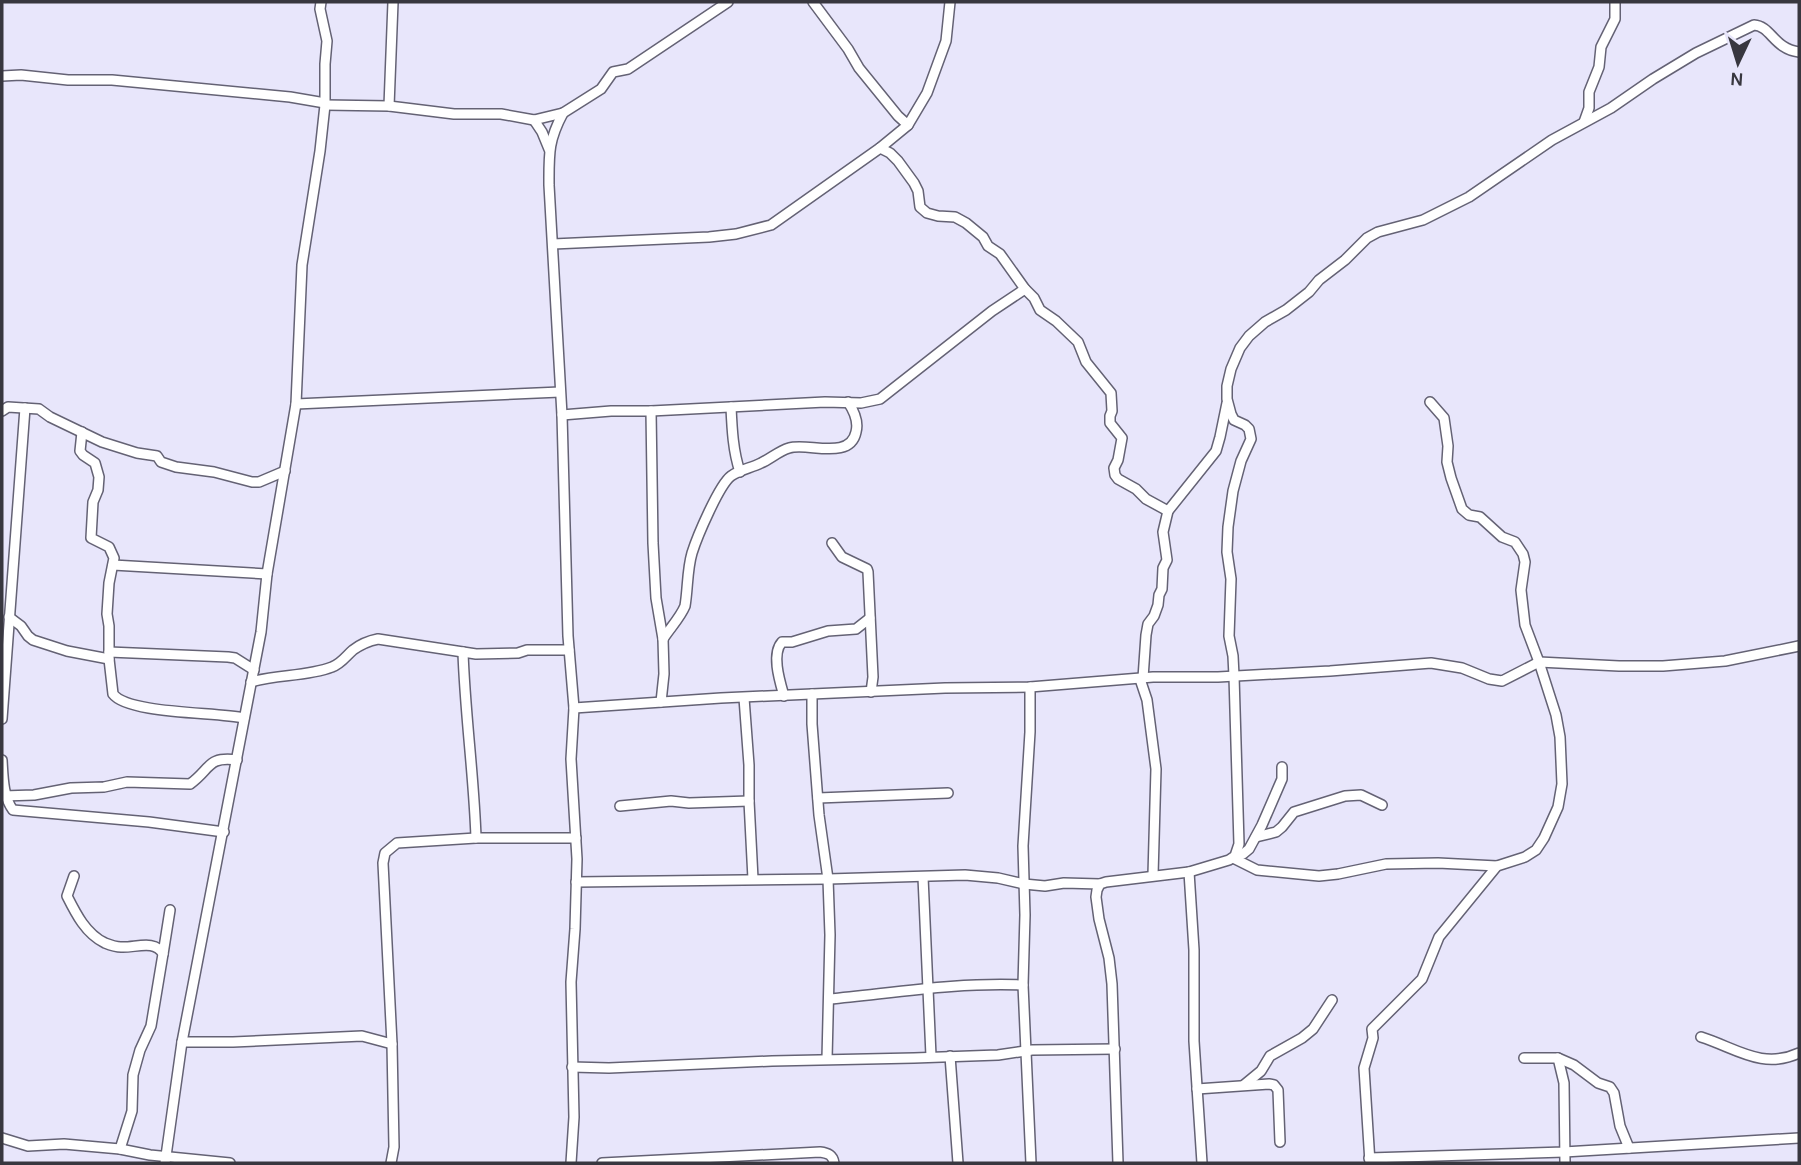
<svg xmlns="http://www.w3.org/2000/svg" width="1801" height="1165" font-family="Karla,sans-serif">
	<style>
		.lines { fill: none; stroke-linecap: round; stroke-linejoin: round }
		.minor-casing { stroke: #646274; stroke-width: 12 }
		.minor { stroke: #fff; stroke-width: 9 }
	</style>
	<rect width="100%" height="100%" fill="#e8e6fb"/>
	<g class="lines">
		<!-- minor casing -->
		<g class="minor-casing">
			<g id="minor">
				<polyline points="813,2 848,49 859,68 898,116 908,125"/>
				<polyline points="2,76 21,75 68,80 112,80 290,97 325,103"/>
				<polyline points="325,105 389,106 454,114 501,114 534,120 563,113 601,89 613,72 628,69 728,2"/>
				<polyline points="389,106 393,2"/>
				<path d="M563,113C548,141 549,154 549,185L562,415L568,636L574,708L571,759L577,859L575,929L571,982L574,1117L571,1163"/>
				<polyline points="534,120 542,132 549,149"/>
				<polyline points="1584,122 1589,108 1589,92 1599,67 1601,47 1615,19 1615,2"/>
				<polyline points="880,148 890,153 898,161 914,183 918,191 920,207 927,213 938,216 955,217 966,223 983,237 988,246 1000,254 1025,289 1034,298 1040,310 1056,321 1078,342 1086,362 1111,393 1112,411 1110,416 1110,423 1122,438 1118,460 1114,468 1115,475 1118,479 1136,489 1146,499 1168,511"/>
				<polyline points="553,244 709,237 736,234 771,225 880,148 908,125 927,93 946,41 950,2"/>
				<polyline points="296,404 560,392"/>
				<path d="M731,407C732,429 733,451 740,472"/>
				<polyline points="2,411 8,407 39,409 50,417 102,442 137,453 157,456 161,462 176,467 214,472 252,482 259,482 285,471"/>
				<polyline points="651,411 653,543 656,598 663,639 664,674 661,702"/>
				<polyline points="562,415 611,411 651,411 825,402 861,403 880,399 992,311 1025,289"/>
				<path d="M82,432L80,451L83,455L95,463L99,477L98,490L93,502L91,538L109,547L114,558L109,583L107,614L109,626V659L113,694C128,714 216,712 244,718"/>
				<polyline points="832,543 842,557 867,569 868,572 873,677 871,692"/>
				<polyline points="113,565 267,574"/>
				<polyline points="9,617 21,626 28,636 33,640 67,651 109,659"/>
				<path d="M663,639C670,628 680,618 685,606C688,588 687,570 692,553C697,537 719,485 731,476C739,470 751,468 761,463C770,459 779,451 789,448C807,442 850,461 856,432C859,421 854,411 848,402"/>
				<polyline points="109,652 228,657 235,658 254,670"/>
				<path d="M463,652C465,714 474,776 476,838"/>
				<polyline points="1143,678 1146,635 1148,624 1154,616 1158,605 1159,595 1162,589 1163,568 1167,560 1163,532 1168,511 1216,451 1220,437 1227,403"/>
				<polyline points="1140,679 1147,700 1156,769 1153,875"/>
				<path d="M251,682C277,674 306,677 332,667C341,664 346,656 353,650C361,644 368,641 378,639L476,654L518,653L527,650H569"/>
				<polyline points="1030,687 1030,732 1023,846 1025,915 1023,985 1031,1163"/>
				<polyline points="812,694 812,724 819,815 828,879 830,935 827,1059"/>
				<path d="M784,696C780,682 771,654 782,642H792L828,631L856,629L870,618"/>
				<polyline points="744,698 749,765 749,801 753,879"/>
				<polyline points="574,708 721,698 945,688 1030,687 1153,677 1218,677 1330,671 1431,663 1462,668 1489,679 1502,681 1539,662 1619,666 1663,666 1725,661 1799,646"/>
				<polyline points="2,719 25,408"/>
				<path d="M2,760C3,776 3,797 13,810L149,822L224,832"/>
				<path d="M3,796L34,795L71,788L104,787L127,782L190,784C211,769 207,756 237,760"/>
				<polyline points="818,798 948,793"/>
				<polyline points="620,806 671,801 689,803 749,801"/>
				<polyline points="1256,837 1276,832 1282,827 1294,812 1345,796 1361,795 1382,805"/>
				<polyline points="1235,856 1243,854 1249,849 1262,825 1282,779 1282,767"/>
				<polyline points="1233,858 1257,870 1319,876 1338,874 1386,864 1438,863 1497,866"/>
				<polyline points="1189,872 1194,950 1194,1041 1202,1163"/>
				<path d="M74,876L67,896C76,914 86,934 105,943C110,945 116,947 121,947C135,948 155,939 163,954L151,1026L140,1050L133,1075L132,1111L120,1149"/>
				<polyline points="923,877 931,1056"/>
				<polyline points="576,882 828,879 965,875 998,878 1024,884 1045,886 1064,883 1100,884"/>
				<polyline points="163,954 170,910"/>
				<path d="M829,999C893,993 958,982 1023,985"/>
				<path d="M1701,1037C1736,1048 1762,1070 1799,1053"/>
				<polyline points="182,1042 233,1042 362,1036 392,1044"/>
				<polyline points="950,1056 958,1163"/>
				<polyline points="1524,1058 1558,1058 1574,1065 1598,1083 1610,1087 1614,1093 1620,1126 1629,1148"/>
				<polyline points="1558,1058 1564,1083 1565,1163"/>
				<polyline points="572,1067 609,1068 772,1061 914,1058 998,1055 1032,1050 1115,1049"/>
				<polyline points="1244,1085 1261,1071 1270,1056 1302,1038 1313,1029 1332,1000"/>
				<polyline points="1197,1089 1269,1084 1274,1085 1278,1090 1280,1142"/>
				<polyline points="2,1138 28,1146 64,1144 120,1149 150,1155 230,1163"/>
				<polyline points="1369,1158 1564,1152 1799,1138"/>
				<polyline points="165,1163 182,1042 261,632 267,574 296,404 302,265 320,151 325,105 325,64 327,41 320,9 321,2"/>
				<polyline points="391,1163 394,1147 392,1044 383,863 385,853 397,843 476,838 576,838"/>
				<path d="M602,1163L820,1152C828,1153 833,1155 834,1163"/>
				<path d="M1118,1163L1112,984L1109,958L1099,919L1096,897L1097,890L1100,884L1106,882L1189,872L1229,860L1235,856L1239,844L1234,676L1233,656L1229,636L1231,579L1227,552L1228,527L1233,491L1241,461L1251,439L1249,429L1245,425L1234,420L1231,414L1227,399V386L1231,369L1240,348L1249,336L1265,322L1286,310L1309,292L1319,280L1345,260L1367,238L1378,232L1423,220L1469,197L1552,140L1611,108L1653,79L1696,53L1754,25C1771,26 1774,49 1799,52"/>
				<polyline points="1370,1163 1364,1068 1373,1038 1372,1029 1422,979 1439,937 1497,866 1525,857 1536,850 1544,838 1558,807 1562,784 1560,737 1556,715 1539,662 1525,625 1521,590 1525,562 1523,554 1515,542 1502,537 1480,517 1469,515 1462,509 1451,478 1447,462 1448,446 1444,418 1430,402"/>
			</g>
		</g>
		<!-- minor -->
		<use href="#minor" class="minor"/>
	</g>
	<!-- border -->
	<rect width="1801" height="1165" fill="none" stroke="#38373f" stroke-width="7"/>
	<!-- north arrow -->
	<g transform="translate(1738 63) rotate(184)" stroke="#e8e6fb" stroke-width="5" paint-order="stroke">
	<path d="M0-5L12 26L0 18L-12 26Z" fill="#38373f"/>
	<text y="-10" font-size="19" font-weight="bold" text-anchor="middle" fill="#38373f">N</text>
	</g>
</svg>
